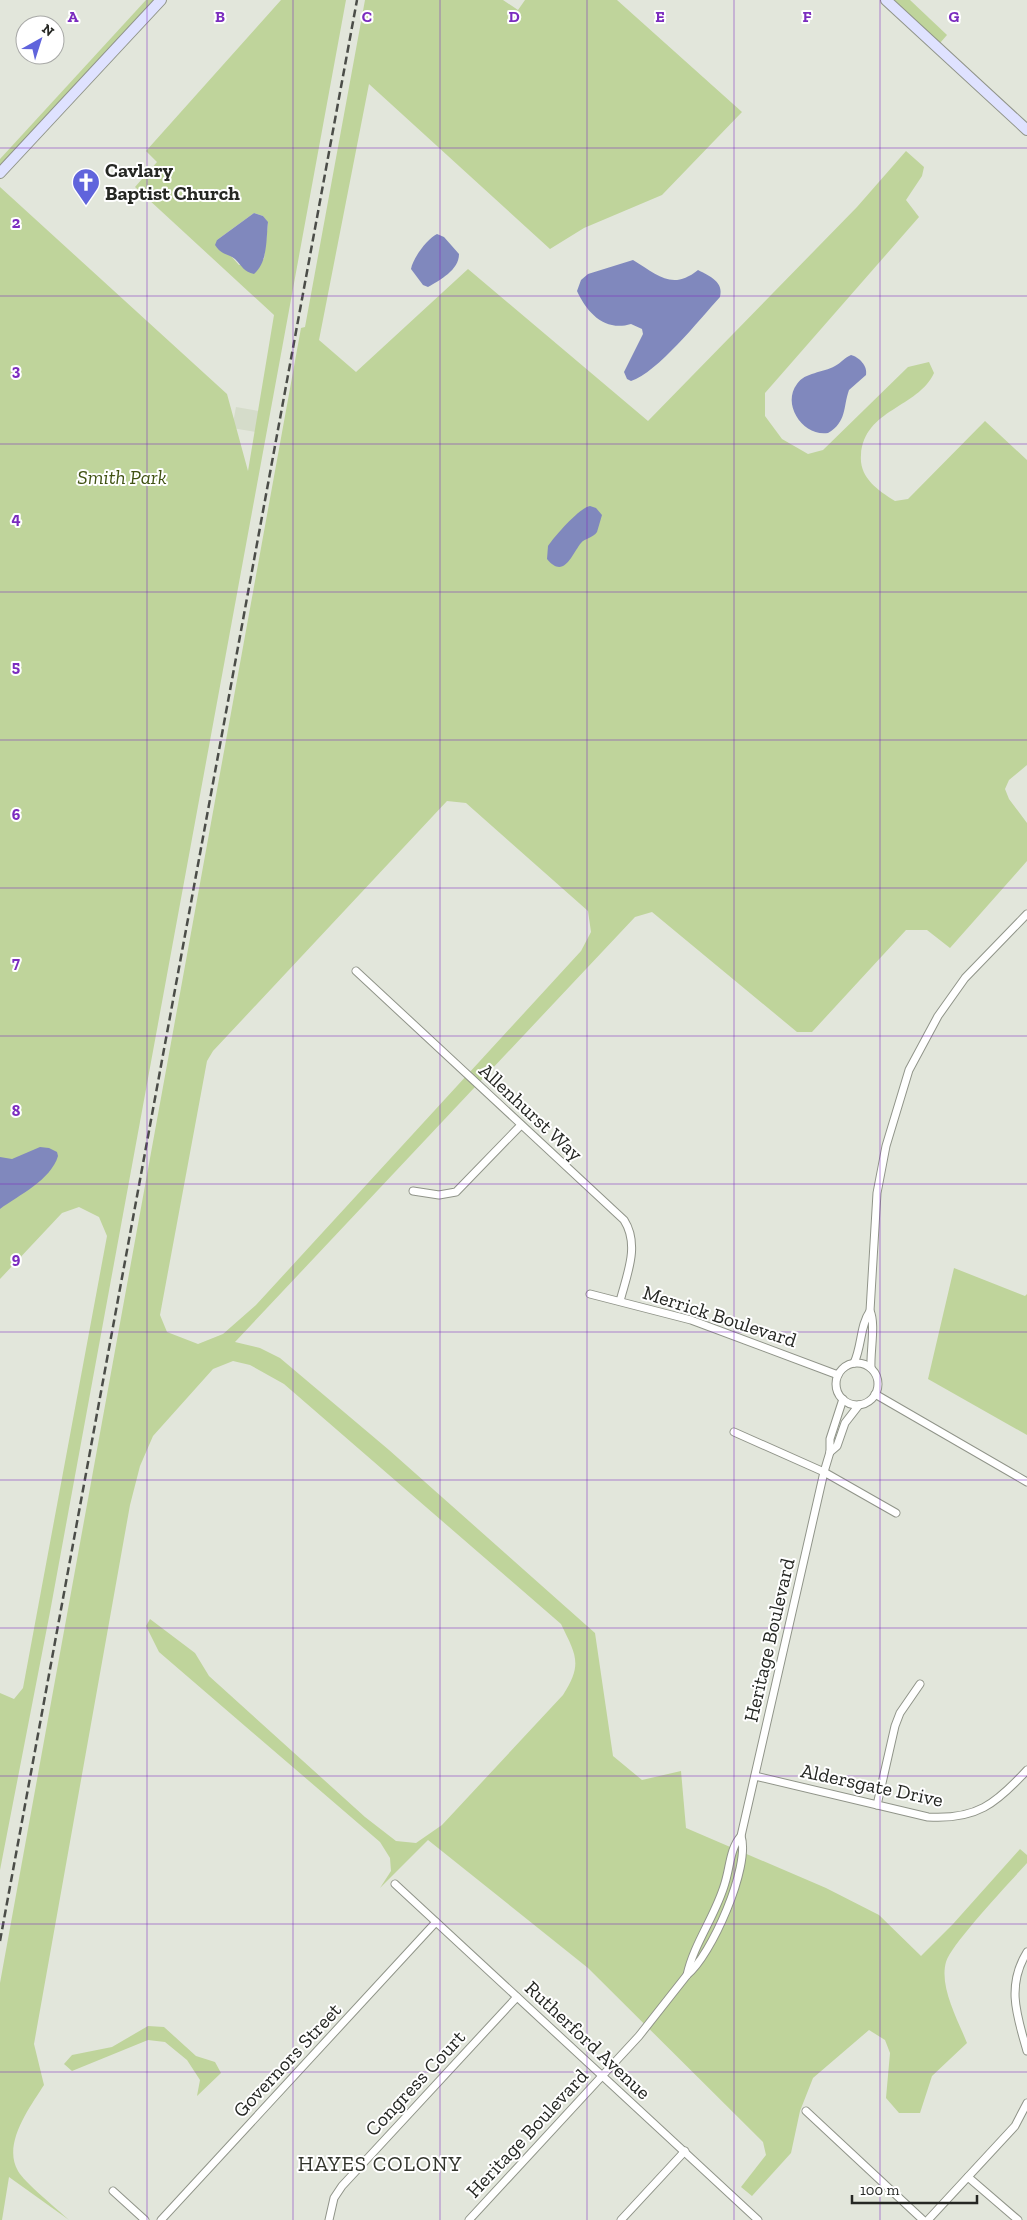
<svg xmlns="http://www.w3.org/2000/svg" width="1027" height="2220" font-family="'Zilla Slab',serif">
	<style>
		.built { fill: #d5dcca }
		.green { fill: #bfd49b; fill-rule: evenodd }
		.water { fill: #8088bd }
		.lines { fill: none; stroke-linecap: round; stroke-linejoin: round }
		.street-casing { stroke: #909489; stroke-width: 9 }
		.secondary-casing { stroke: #909489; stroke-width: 12 }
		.street { stroke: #fff; stroke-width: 7 }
		.secondary { stroke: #dfe2ff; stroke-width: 10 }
		.rail { stroke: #4b4d48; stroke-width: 2.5; stroke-dasharray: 8 4; stroke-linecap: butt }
		.grid { fill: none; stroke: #7b2cbf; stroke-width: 1; stroke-opacity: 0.55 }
		.labels { text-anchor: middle; stroke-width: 4; stroke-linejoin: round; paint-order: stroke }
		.poi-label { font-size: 20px; font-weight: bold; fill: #252723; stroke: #fff; text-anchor: start }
		.park-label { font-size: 20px; font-style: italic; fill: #405213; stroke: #fff }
		.street-label { font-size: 20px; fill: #252723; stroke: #fff }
		.neighbourhood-label { font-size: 21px; letter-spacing: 1px; fill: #31342b; stroke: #fff }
		.grid-label { font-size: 16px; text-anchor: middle; font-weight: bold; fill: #7b2cbf; stroke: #fff; stroke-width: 4; stroke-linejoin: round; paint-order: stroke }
	</style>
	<rect width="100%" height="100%" fill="#e2e6db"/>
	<!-- built -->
	<polygon class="built" points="236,407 259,411 256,432 232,428"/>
	<!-- green -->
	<g class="green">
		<polygon points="146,0 154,0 0,166 0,159"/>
		<path d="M281,0H346L50,1612L0,1870V1693L14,1699L23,1688L107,1236L99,1217L79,1207L62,1213L0,1279V187L227,394L248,471L274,315L135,187L157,162L146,151ZM254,213L263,216L268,223L264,259L239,265L217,240Z"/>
		<path d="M365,0H503L518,10L525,0H617L742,112L662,195L584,228L550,249L369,84L319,340L356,372L468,269L648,421L857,207L906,151L924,167L922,176L906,200L919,217L765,393V416L782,439L808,454L823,450L908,367L929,362L934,373C918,408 864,409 861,455C859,477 877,490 895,501L908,499L985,421L1027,460V765L1009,780L1005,789L1009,799L1027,823V861L950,948L927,930H906L812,1032H797L652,912L635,917L235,1342L260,1348L280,1358L389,1450L595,1633L613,1756L642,1780L681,1771L686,1828L826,1888L879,1915L921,1956L953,1924L1020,1849L1027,1855V1863C1011,1881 951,1944 946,1962C939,1987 958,2020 967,2043L932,2076L920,2113H899L886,2098L890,2053L885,2040L869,2030L813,2078L800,2111L791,2153L752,2196L741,2187L766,2155L763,2142L588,1968L428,1840L380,1888L391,1871L390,1858L380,1842L159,1652L146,1626L150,1619L195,1653L209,1676L365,1817L396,1841L416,1843L442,1825L563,1695C583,1664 576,1655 561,1624L284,1384L250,1365L233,1361L213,1369L153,1436L140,1466L130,1505L34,2044L44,2085C30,2107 2,2144 18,2171C24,2182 57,2209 69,2220L9,2177L2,2220H0V1983L301,328L305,327ZM447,801L466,803L588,911L591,932L581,951L256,1305L223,1334L198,1344L167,1332L160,1315L207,1061L213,1051Z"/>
		<polygon points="894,0 910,0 947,35 940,43"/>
		<polygon points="954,1268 1025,1296 1027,1294 1027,1435 928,1379"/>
		<polygon points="148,2026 164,2027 196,2056 215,2062 221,2073 197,2096 200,2080 187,2060 165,2042 148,2040 72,2071 64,2064 72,2055 112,2047"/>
	</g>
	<!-- water -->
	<g class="water">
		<path d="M254,213L263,216L268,222C266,239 268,262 254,274C244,272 242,266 235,259C228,253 222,256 215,245L217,240Z"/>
		<path d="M437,234L444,237L459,254C459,270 440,280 428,287L423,285L411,269C413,258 427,239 437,234Z"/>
		<path d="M633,260C658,275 672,291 698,270C710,276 724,282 720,297C700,319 657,373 631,381L627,379L624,372L643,334L642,329L631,324C605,332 587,313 577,291L581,280L588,274Z"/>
		<path d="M851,355C859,357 868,366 866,375L849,390C843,407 847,422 828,433C804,437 781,405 797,384C805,372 823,373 835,366C841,363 844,358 851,355Z"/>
		<path d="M590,506L596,508L602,515L597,532C593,538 585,538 581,543C572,554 564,580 547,559L548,546C555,536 579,508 590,506Z"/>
		<path d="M40,1147L49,1148L57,1152L58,1156C51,1180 19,1195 0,1209V1157L12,1159Z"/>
	</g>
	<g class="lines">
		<!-- street casing -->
		<g class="street-casing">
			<g id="street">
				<path d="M356,971L624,1220C640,1245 627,1274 620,1301"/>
				<polyline points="413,1191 439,1195 456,1192 521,1125"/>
				<polyline points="590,1294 691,1320 838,1375"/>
				<polyline points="870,1311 877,1193 886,1146 909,1070 938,1016 965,978 1027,914"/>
				<path d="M854,1363C862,1346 860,1325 870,1311C876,1323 870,1352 871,1368"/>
				<circle cx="857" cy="1384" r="21"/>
				<polyline points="875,1394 1027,1482"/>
				<polyline points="734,1432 824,1472 896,1513"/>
				<polyline points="830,1452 837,1446 845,1423 859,1405"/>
				<path d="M755,1776L928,1817C976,1820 996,1804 1027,1770"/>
				<polyline points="877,1805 895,1726 900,1713 920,1684"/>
				<polyline points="395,1884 758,2220"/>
				<path d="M1027,1952C1006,1986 1017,2016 1027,2051"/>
				<path d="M687,1975C694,1943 716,1915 725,1883C730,1867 730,1848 741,1836L824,1472L830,1452V1439L843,1399"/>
				<polyline points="806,2111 923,2220"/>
				<polyline points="968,2177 1018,2220"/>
				<polyline points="113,2191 145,2220"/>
				<polyline points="161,2220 436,1922"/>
				<polyline points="329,2220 334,2198 342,2186 517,1997"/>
				<path d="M469,2220L639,2036L687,1975C711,1956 751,1866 741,1836"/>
				<polyline points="621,2220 685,2151"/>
				<polyline points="928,2220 1015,2126 1027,2103"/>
			</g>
		</g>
		<!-- secondary casing -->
		<g class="secondary-casing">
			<g id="secondary">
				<polyline points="886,0 1027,130"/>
				<polyline points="0,173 161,0"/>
			</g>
		</g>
		<!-- street -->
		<use href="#street" class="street"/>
		<!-- secondary -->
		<use href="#secondary" class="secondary"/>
		<!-- rail -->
		<polyline class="rail" points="0,1941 357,0"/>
	</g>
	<!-- grid -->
	<path class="grid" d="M147,0V2220M293,0V2220M440,0V2220M587,0V2220M734,0V2220M880,0V2220M0,148H1027M0,296H1027M0,444H1027M0,592H1027M0,740H1027M0,888H1027M0,1036H1027M0,1184H1027M0,1332H1027M0,1480H1027M0,1628H1027M0,1776H1027M0,1924H1027M0,2072H1027"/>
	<!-- icons -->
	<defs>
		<g id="church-pin" transform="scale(1.4375)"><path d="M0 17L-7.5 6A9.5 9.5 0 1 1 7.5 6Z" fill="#6064dc" stroke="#fff"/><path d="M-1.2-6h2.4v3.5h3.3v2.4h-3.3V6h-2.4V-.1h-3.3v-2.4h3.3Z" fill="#fff"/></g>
	</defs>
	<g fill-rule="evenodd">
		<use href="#church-pin" x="86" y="182"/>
	</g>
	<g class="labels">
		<!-- poi labels -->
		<g class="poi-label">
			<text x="105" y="177">Cavlary<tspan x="105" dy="23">Baptist Church</tspan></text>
		</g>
		<!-- park labels -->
		<g class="park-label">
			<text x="122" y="484">Smith Park</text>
		</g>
		<!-- street labels -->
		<g class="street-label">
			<text transform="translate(531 1112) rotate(43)" y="7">Allenhurst Way</text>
			<text transform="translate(720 1316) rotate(18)" y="7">Merrick Boulevard</text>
			<text transform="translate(769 1640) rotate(-77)" y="7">Heritage Boulevard</text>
			<text transform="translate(872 1785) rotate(12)" y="7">Aldersgate Drive</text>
			<text transform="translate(588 2040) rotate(43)" y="7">Rutherford Avenue</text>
			<text transform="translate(287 2060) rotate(-47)" y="7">Governors Street</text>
			<text transform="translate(415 2083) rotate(-47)" y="7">Congress Court</text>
			<text transform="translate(527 2133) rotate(-47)" y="7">Heritage Boulevard</text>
		</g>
		<!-- neighbourhood labels -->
		<g class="neighbourhood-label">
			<text x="380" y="2171">HAYES COLONY</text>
		</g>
	</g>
	<g class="grid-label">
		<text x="73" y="22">A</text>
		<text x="220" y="22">B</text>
		<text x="367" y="22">C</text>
		<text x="514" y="22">D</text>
		<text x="660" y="22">E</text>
		<text x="807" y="22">F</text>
		<text x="954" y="22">G</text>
		<text x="16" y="228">2</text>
		<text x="16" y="376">3</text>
		<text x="16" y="524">4</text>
		<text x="16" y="672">5</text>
		<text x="16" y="820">6</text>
		<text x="16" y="968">7</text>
		<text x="16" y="1116">8</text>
		<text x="16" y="1264">9</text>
	</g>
	<!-- north arrow -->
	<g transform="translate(40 40) rotate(39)"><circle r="24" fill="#ffffff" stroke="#a8a9a7"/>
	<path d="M0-4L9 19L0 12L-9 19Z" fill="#6064dc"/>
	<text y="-8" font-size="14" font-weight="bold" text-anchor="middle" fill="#252723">N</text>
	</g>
	<!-- scale -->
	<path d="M852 2195v8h125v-8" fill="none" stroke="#252723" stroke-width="2.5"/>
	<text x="860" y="2195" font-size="15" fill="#252723" stroke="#ffffff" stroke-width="4" paint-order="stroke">100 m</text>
</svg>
